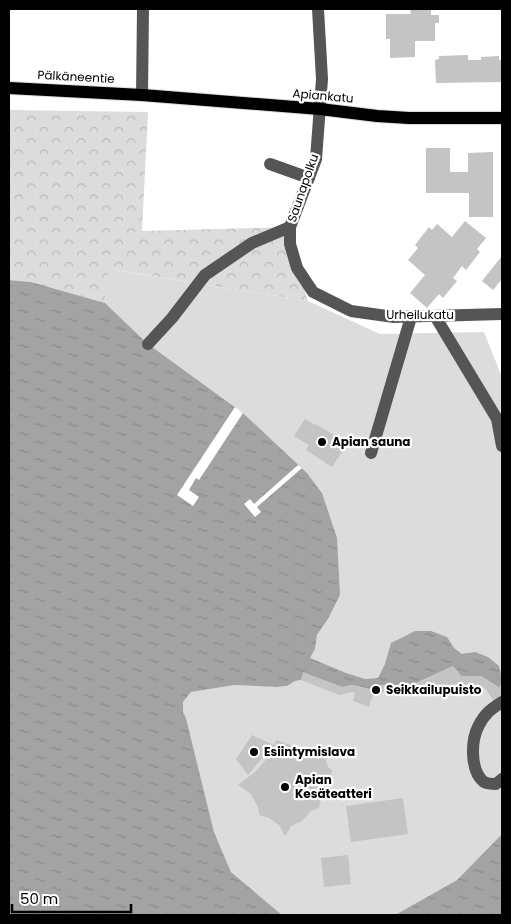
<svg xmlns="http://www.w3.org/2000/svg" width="511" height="924" font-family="Poppins,sans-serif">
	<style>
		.forest { fill: url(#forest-crowns) }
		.park { fill: #dcdcdc }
		.water { fill: url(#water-ripples) }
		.pier { fill: #fff }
		.building { fill: #c4c4c4 }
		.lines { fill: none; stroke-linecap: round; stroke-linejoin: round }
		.major-casing { stroke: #dbdbdb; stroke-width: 14 }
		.minor { stroke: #555; stroke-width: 12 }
		.major { stroke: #000; stroke-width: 12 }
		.poi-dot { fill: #000; stroke: #fff; stroke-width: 2 }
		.labels { text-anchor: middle; stroke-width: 4.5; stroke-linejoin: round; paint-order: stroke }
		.street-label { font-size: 12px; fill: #000; stroke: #fff }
		.poi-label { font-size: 12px; font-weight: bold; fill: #000; stroke: #fff; text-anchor: start }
	</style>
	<defs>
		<pattern id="forest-crowns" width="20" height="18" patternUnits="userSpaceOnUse" patternTransform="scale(1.25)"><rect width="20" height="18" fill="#dcdcdc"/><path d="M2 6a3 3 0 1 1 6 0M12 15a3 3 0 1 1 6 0" fill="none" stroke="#bbb"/></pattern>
		<pattern id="water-ripples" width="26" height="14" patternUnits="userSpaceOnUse" patternTransform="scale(1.25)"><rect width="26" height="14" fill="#a3a3a3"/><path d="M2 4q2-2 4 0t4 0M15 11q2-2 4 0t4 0" fill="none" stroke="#8b8b8b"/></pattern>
	</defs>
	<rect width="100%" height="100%" fill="#fff"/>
	<!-- forest -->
	<polygon class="forest" points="9,110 148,112 142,231 290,227 290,244 308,301 109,269 105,303 31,282 9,280"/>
	<!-- park -->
	<polygon class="park" points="108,269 308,301 380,334 484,332 502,377 502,834 457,880 395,915 282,915 231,872 214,832 186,718 183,712 183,702 191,692 235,685 276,687 287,686 295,681 301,680 309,658 315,649 317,635 328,619 340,595 322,493 307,473 298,465 243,413 148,344 105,303"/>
	<!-- water -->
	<g class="water">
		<polygon points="9,280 31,282 105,303 148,344 243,413 307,473 322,493 337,538 340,595 328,619 317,635 315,649 310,658 346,673 365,679 378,678 385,664 391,643 415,631 431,631 447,637 454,648 462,654 475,652 488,657 499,666 502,679 500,688 481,676 461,676 453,666 412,685 380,685 370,689 352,685 342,687 304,673 301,680 295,681 287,686 276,687 235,685 191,692 183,702 183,712 186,718 214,832 231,872 282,915 9,915"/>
		<polygon points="502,834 502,915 395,915 457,880"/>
	</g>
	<!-- pier -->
	<g class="pier">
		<polygon points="235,407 243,413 199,480 196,478 189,490 199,497 193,506 177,495"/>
		<polygon points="298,465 302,468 257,507 261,512 255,517 244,504 250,499 254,504"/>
	</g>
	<!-- building -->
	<g class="building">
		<polygon points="410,9 431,9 431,15 439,15 439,23 435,23 435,41 415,41 415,57 390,58 390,39 386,39 386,14 411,14"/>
		<polygon points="468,55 468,60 481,60 481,57 499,56 499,60 502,60 502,82 436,83 435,60 439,59 439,56"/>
		<polygon points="426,148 450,148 450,172 468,172 468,153 493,152 493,217 469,217 469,193 426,193"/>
		<polygon points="465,221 486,238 477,249 480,252 466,270 462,266 453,278 457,281 443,298 439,294 427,308 410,293 425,275 408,260 418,248 415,245 429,227 432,230 437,224 452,237"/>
		<polygon points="502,256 502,279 493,290 482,281"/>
		<polygon points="305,419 315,425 316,424 337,437 335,440 342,445 339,449 342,452 332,467 306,450 309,445 294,436"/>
		<polygon points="453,666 461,676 481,676 500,688 502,692 502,713 485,688 458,686 458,690 440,689 441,684 414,694 383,692 372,697 369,707 353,701 355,693 352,692 339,695 301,680 303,672 342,687 352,685 370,689 380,685 412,685"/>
		<polygon points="252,735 274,745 248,775 236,759"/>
		<polygon points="276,740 297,747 318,747 325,757 328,767 332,770 328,790 322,794 319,808 311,811 302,821 291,826 285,836 279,825 269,818 259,815 258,807 251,794 238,785 255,772 269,756"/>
		<polygon points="403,798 408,834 351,842 346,806"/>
		<polygon points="348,855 351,884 324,887 321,858"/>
	</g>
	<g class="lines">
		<!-- major casing -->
		<g class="major-casing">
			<polyline id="major" points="9,88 142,95 320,109 377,116 409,118 502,118"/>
		</g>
		<!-- minor -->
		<g class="minor">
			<polyline points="318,9 322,79 316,159 290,227 290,244 297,268 313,292 351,311 394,317 502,314"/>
			<polyline points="142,95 143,9"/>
			<polyline points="270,164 309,178"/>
			<polyline points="435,316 497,419 502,446"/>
			<polyline points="148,344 172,318 205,275 252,243 290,227"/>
			<polyline points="371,453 411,317"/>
			<path d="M502,702C491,709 484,714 478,727C471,741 470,771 484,782C488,784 492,784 496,784L502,779"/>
		</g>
		<!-- major -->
		<use href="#major" class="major"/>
	</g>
	<!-- markers -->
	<g class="poi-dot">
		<circle cx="322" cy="442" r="5"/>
		<circle cx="376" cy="690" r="5"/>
		<circle cx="254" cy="752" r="5"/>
		<circle cx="285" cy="787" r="5"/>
	</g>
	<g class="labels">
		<!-- street labels -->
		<g class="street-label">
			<text transform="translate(76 77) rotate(3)" y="4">Pälkäneentie</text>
			<text transform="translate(323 96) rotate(5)" y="4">Apiankatu</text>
			<text transform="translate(303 188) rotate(-71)" y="4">Saunapolku</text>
			<text x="420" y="319">Urheilukatu</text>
		</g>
		<!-- poi labels -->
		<g class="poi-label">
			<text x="332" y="446">Apian sauna</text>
			<text x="386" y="694">Seikkailupuisto</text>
			<text x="264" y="756">Esiintymislava</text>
			<text x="295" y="784">Apian<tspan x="295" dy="14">Kesäteatteri</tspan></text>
		</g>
	</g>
	<!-- border -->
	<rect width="511" height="924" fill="none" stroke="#000000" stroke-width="20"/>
	<!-- scale -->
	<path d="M12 904v8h119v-8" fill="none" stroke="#000000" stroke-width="2.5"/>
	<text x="20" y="904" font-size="15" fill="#000000" stroke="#ffffff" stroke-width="4" paint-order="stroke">50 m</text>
</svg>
